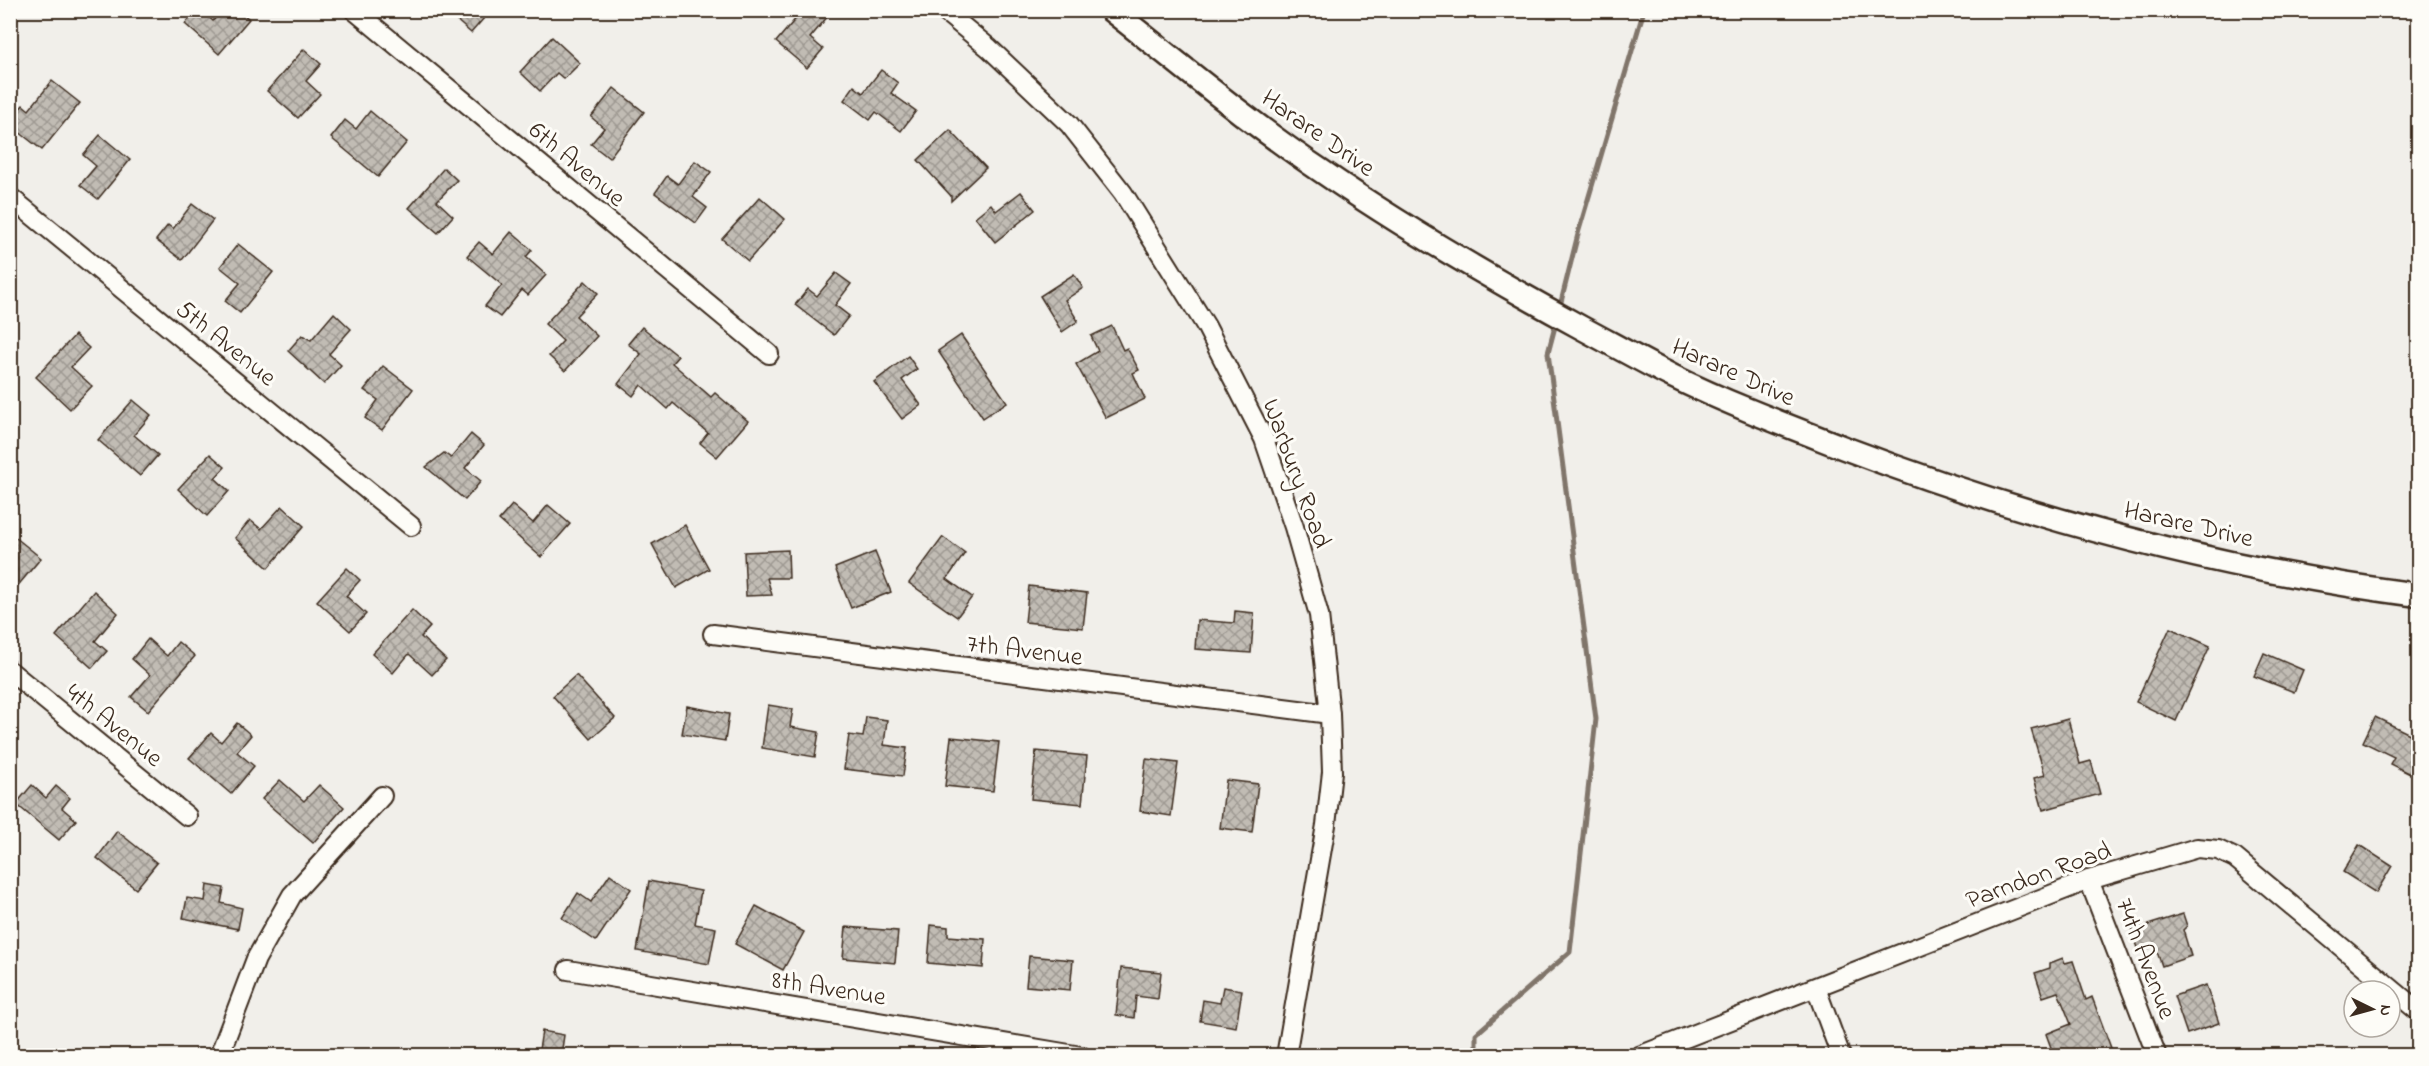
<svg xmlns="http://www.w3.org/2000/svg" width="2429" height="1066" font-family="'Indie Flower',sans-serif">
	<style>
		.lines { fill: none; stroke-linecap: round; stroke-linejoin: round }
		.stream { stroke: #80746b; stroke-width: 5 }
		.building { fill: url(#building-cross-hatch); stroke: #3b2a1e; stroke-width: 1.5 }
		.minor-casing { stroke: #3b2a1e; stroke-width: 22 }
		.major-casing { stroke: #3b2a1e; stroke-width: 27 }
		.minor { stroke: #fdfcf7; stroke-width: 18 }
		.major { stroke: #fdfcf7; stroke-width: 22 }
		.labels { text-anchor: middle; stroke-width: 6; stroke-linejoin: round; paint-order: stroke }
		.street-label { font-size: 26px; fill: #3b2a1e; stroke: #fdfcf7 }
	</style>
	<defs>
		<pattern id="building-cross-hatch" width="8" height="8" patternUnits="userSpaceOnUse" patternTransform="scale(1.5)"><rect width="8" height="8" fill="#c1bcb4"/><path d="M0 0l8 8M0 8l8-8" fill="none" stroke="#9e9992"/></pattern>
	</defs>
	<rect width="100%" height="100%" fill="#f1efea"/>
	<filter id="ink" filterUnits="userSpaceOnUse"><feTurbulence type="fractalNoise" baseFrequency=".0167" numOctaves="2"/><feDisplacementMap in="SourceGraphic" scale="12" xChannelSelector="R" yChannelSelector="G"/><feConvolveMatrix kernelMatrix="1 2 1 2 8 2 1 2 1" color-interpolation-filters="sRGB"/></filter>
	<g filter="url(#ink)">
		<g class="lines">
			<!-- stream -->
			<g class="stream">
				<polyline points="1559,310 1579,230 1644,10"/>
				<polyline points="1476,1056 1476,1034 1570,952 1596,719 1548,353 1557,319"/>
			</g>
		</g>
		<!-- building -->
		<g class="building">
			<polygon points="197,10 201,10 213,21 222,10 239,10 249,19 219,54 185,24"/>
			<polygon points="461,10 491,10 471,33 454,18"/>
			<polygon points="803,10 833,10 810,38 823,49 807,68 776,42"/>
			<polygon points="552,37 580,63 564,79 557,73 540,91 520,72"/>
			<polygon points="304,49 321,64 306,81 320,94 298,118 267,91"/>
			<polygon points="881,70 898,83 891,93 916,111 901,131 876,112 870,120 844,100 854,86 863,93"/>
			<polygon points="52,81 80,103 42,150 10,125 10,120 23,105 29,110"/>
			<polygon points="614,88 644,112 609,158 591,144 604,128 591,117"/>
			<polygon points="370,111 407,142 378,177 331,138 345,120 356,129"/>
			<polygon points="950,130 986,168 951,201 951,196 918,160"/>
			<polygon points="100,135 130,160 98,199 80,185 96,166 83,155"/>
			<polygon points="695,161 711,172 693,197 707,208 696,223 655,193 667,176 678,184"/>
			<polygon points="444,168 457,180 437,201 453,216 438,233 409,208"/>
			<polygon points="1021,192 1035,210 995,242 975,217 991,204 996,211"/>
			<polygon points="760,197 785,219 748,261 722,239"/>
			<polygon points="192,204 213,220 182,260 156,240 168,225 173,229"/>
			<polygon points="511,232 532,250 526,257 546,275 528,295 522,290 500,317 485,306 502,285 467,256 479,242 493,254"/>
			<polygon points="238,244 273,272 240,313 225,301 240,283 220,267"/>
			<polygon points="836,273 851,284 835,305 849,316 834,335 795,305 808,289 817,296"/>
			<polygon points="1074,274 1083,288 1065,300 1078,321 1062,332 1040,296"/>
			<polygon points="585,281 598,293 576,316 597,336 565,371 549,356 563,341 545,324"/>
			<polygon points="334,313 351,329 329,354 341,365 324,384 288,351 302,335 311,340"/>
			<polygon points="1112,326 1123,350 1127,348 1139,370 1133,373 1145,399 1106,418 1076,364 1098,351 1091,336"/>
			<polygon points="642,327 678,356 672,363 711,397 715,393 748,421 717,457 700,443 708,433 673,403 668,409 641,385 633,396 618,384 641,354 628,344"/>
			<polygon points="75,335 89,348 71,367 92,386 70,409 36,377"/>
			<polygon points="961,335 1007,402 983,418 938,351"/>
			<polygon points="908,356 917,369 902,380 921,405 902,419 874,382"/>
			<polygon points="383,366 413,389 382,430 365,418 378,400 364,390"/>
			<polygon points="133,400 151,415 134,435 158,455 140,476 98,440"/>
			<polygon points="471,434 484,445 465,468 481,481 465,500 426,467 444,453 451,458"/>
			<polygon points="210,454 225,467 215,478 229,491 207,516 178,489"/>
			<polygon points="512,505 533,523 548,505 570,524 541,557 499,520"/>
			<polygon points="282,506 304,526 268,568 235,538 250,520 261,529"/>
			<polygon points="685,525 709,569 676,588 652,544"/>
			<polygon points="10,533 41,558 10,595"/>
			<polygon points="943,537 965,553 947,579 972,597 957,617 909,583"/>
			<polygon points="788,550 789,578 767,578 772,595 746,596 744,552"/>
			<polygon points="875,552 891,592 851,608 835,568"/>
			<polygon points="347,568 360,580 346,596 366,614 350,631 317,601"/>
			<polygon points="1029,586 1087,593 1083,628 1025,622"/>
			<polygon points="94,591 118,613 95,641 107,651 92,668 56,636"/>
			<polygon points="412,610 430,627 421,637 446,660 432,675 409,654 393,673 372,654"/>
			<polygon points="1235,611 1254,613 1251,653 1195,649 1197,620 1234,623"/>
			<polygon points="2170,628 2210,646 2176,721 2136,702"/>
			<polygon points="148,639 167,656 178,642 195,656 148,711 131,697 150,675 132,659"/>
			<polygon points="2264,653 2303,670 2294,692 2254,676"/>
			<polygon points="576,675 615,718 591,739 553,696"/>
			<polygon points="768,705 793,709 790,727 819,732 815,757 762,748"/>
			<polygon points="687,706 729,714 725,741 682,734"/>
			<polygon points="866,717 887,720 884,745 907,748 903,776 844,769 849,735 863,737"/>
			<polygon points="2375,717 2418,738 2418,762 2412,775 2390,764 2394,757 2363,742"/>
			<polygon points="2068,719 2080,764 2091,761 2100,794 2043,810 2034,778 2045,775 2031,729"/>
			<polygon points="237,723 251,735 237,752 254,766 231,794 189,758 211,733 221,742"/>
			<polygon points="951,737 999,742 993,791 945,786"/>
			<polygon points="1036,751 1087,756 1082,804 1031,799"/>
			<polygon points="1146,759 1178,763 1171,816 1140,811"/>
			<polygon points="280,780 304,801 319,785 344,807 313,843 262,799"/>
			<polygon points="1226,780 1258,784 1252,832 1220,828"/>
			<polygon points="32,785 46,798 56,786 70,798 62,808 76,820 59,840 16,804"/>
			<polygon points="117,831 157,863 136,889 97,858"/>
			<polygon points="2359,845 2392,866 2376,893 2343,872"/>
			<polygon points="610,874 631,889 596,941 562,918 578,893 591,902"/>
			<polygon points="649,881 701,891 695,924 716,928 709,964 637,951"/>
			<polygon points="207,885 224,888 221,903 242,908 238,929 183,918 187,898 205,901"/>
			<polygon points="756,906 804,932 783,970 735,944"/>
			<polygon points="2183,914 2187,926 2183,930 2191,956 2162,966 2155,946 2139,951 2132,930"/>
			<polygon points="931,925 948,927 948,936 985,939 983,968 928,963"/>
			<polygon points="846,927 898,931 895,963 843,958"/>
			<polygon points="1029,956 1073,960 1070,990 1026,986"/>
			<polygon points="2063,958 2065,963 2073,961 2086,1000 2092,997 2114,1056 2067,1056 2064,1049 2053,1053 2046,1034 2071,1024 2058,992 2043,997 2035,973 2050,968 2050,963"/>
			<polygon points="1121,968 1161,972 1158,999 1136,996 1134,1018 1116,1015"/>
			<polygon points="2206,985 2219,1023 2187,1034 2174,996"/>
			<polygon points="1223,987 1242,990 1236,1027 1200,1021 1203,1000 1220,1003"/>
			<polygon points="542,1031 564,1035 561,1056 538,1056"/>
		</g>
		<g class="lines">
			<!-- minor casing -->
			<g class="minor-casing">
				<g id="minor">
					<polyline points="354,10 769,354"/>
					<polyline points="943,10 989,48 1069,124 1123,193 1206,326 1264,439 1294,527 1319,615 1330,714 1332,772 1326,825 1286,1056"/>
					<polyline points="10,197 411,526"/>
					<polyline points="713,634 1330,714"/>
					<polyline points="10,671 187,816"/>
					<polyline points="2089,880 2157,1056"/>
					<polyline points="568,970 1081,1056"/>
					<polyline points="1816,988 1841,1056"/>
					<polyline points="219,1056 256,959 292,895 382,796"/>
					<polyline points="1639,1056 2089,880 2197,848 2218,850 2235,858 2418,1011"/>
				</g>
			</g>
			<!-- major casing -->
			<g class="major-casing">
				<path id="major" d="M1111,10C1180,64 1247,121 1320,170C1404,228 1492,279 1582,328C1612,344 1642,361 1672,376C1729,404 1788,426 1847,449C2031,519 2223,570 2418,595"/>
			</g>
			<!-- minor -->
			<use href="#minor" class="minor"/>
			<!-- major -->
			<use href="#major" class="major"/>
		</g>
	</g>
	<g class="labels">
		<!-- street labels -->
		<g class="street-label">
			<text transform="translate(1319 132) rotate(35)" y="9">Harare Drive</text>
			<text transform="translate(578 163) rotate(40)" y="9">6th Avenue</text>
			<text transform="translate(227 342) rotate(39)" y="9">5th Avenue</text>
			<text transform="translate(1734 371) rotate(24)" y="9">Harare Drive</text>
			<text transform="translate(1298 473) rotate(70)" y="9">Warbury Road</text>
			<text transform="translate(2189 523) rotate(13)" y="9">Harare Drive</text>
			<text transform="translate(1025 649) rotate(7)" y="9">7th Avenue</text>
			<text transform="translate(115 724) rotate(39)" y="9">4th Avenue</text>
			<text transform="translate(2038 874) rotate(-20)" y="9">Parndon Road</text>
			<text transform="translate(2147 958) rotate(69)" y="9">74th Avenue</text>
			<text transform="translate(829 987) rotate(9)" y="9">8th Avenue</text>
		</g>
	</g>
	<!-- margin -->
	<rect width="2429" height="1066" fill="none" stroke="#fdfcf7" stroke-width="36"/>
	<rect x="18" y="18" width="2393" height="1030" fill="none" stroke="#3b2a1e" stroke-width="2" filter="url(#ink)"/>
	<!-- north arrow -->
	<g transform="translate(2372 1009) rotate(95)"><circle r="28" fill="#fdfcf7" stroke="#afa8a0" stroke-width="1.5"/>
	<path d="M0-4.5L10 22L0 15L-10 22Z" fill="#3b2a1e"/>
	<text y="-9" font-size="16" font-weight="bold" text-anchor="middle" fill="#3b2a1e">N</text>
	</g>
</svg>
